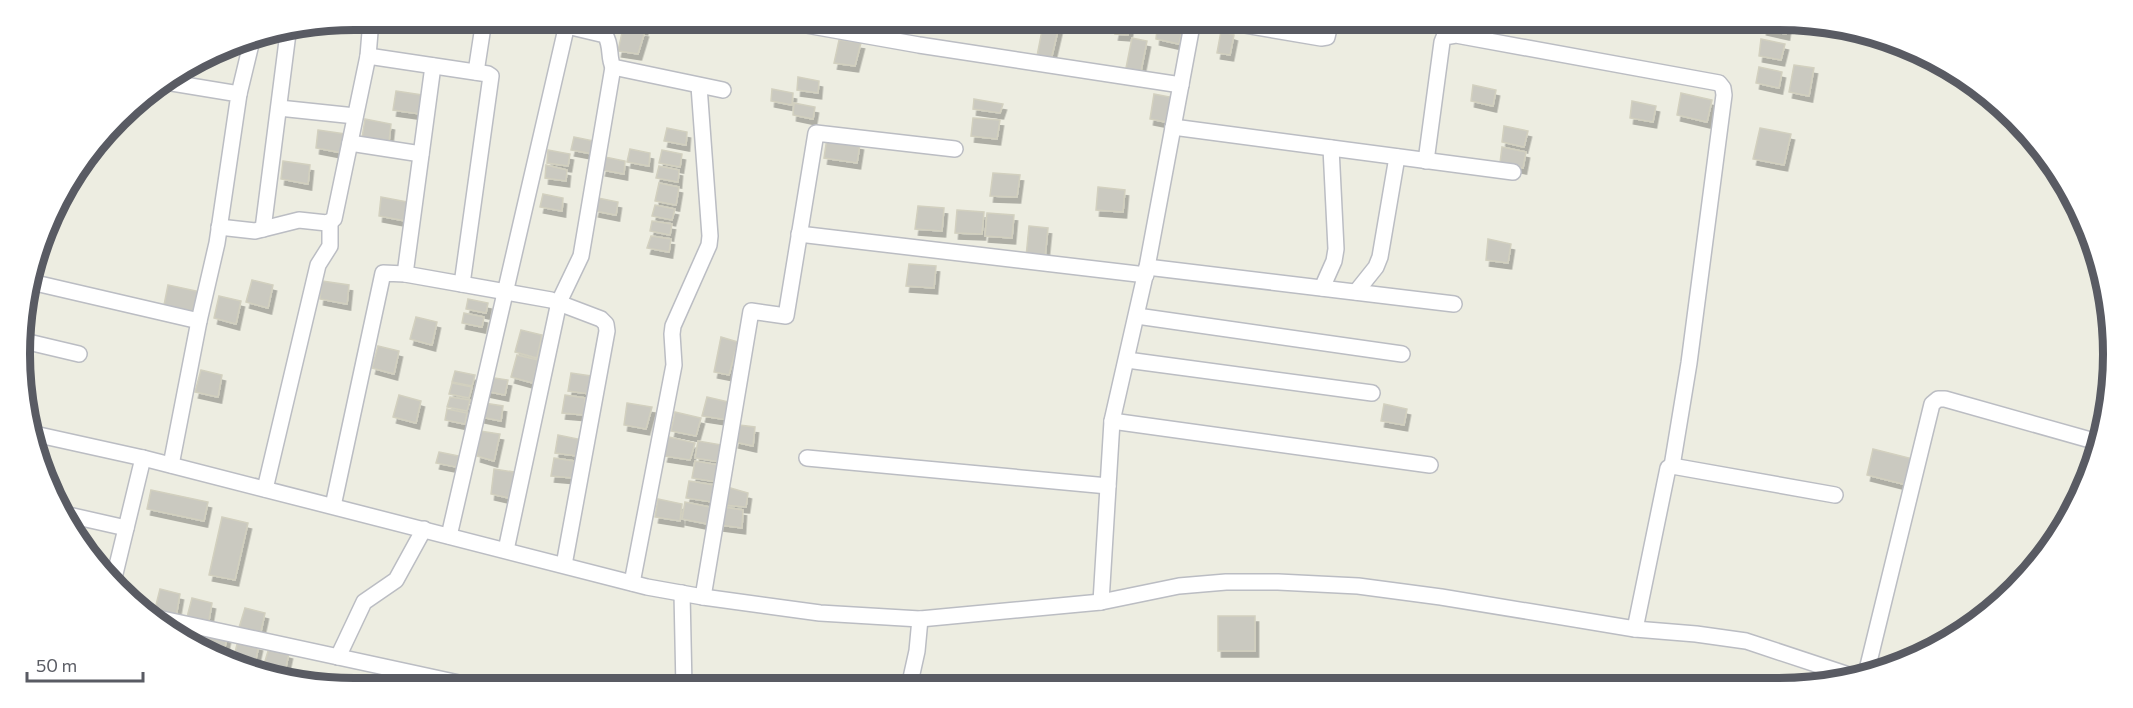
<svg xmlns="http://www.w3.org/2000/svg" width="2133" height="708" font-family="Commissioner,sans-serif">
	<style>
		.building { fill: #cac9c0; stroke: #d2d0bf; stroke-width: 1.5; filter: url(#shadow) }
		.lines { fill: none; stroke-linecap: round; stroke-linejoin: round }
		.street-casing { stroke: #bbbdc3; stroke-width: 18 }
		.street { stroke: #fff; stroke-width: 15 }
		.rim { fill: none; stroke: #595b63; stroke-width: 8 }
	</style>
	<defs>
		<filter id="shadow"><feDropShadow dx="3.5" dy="6" stdDeviation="0" flood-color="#0004"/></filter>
	</defs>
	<rect width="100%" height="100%" fill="#edede1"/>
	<!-- building -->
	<g class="building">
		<polygon points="496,20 517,20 516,27 496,23"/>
		<polygon points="626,20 647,20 644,29 624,26"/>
		<polygon points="869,20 891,20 887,31 867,28"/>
		<polygon points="1044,20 1060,22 1051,60 1037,56"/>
		<polygon points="1118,20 1131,20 1128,35 1115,34"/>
		<polygon points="1158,20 1184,22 1179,44 1156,39"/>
		<polygon points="1299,20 1326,20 1323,32 1297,29"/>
		<polygon points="1764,20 1788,21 1786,34 1763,29"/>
		<polygon points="623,28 645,31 638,54 618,51"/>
		<polygon points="1221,31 1234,35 1230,55 1217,53"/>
		<polygon points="1132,38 1147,41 1140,76 1125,73"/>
		<polygon points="1761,39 1785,44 1781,60 1759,56"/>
		<polygon points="839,40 861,43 855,66 834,63"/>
		<polygon points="1794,65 1814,68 1809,96 1789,92"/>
		<polygon points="1759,67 1782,72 1779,88 1756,83"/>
		<polygon points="798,77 819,81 818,93 797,90"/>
		<polygon points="1473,85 1496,90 1493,106 1471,101"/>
		<polygon points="772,89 793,93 792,105 771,101"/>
		<polygon points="396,91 422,95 420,114 393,110"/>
		<polygon points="1681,93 1712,100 1707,122 1677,115"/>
		<polygon points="1154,94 1170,97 1166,122 1150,119"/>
		<polygon points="974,99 1003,104 1000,113 973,109"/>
		<polygon points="1632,101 1656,106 1653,122 1630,118"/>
		<polygon points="794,103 815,107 813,119 793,115"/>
		<polygon points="973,118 1000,120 997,139 971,136"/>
		<polygon points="365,119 391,124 389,142 362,138"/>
		<polygon points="1504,126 1528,131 1524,147 1502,142"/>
		<polygon points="667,128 687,132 686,145 664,141"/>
		<polygon points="1760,128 1791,134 1784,165 1753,159"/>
		<polygon points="318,130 345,134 343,153 316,148"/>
		<polygon points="574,137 594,141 593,154 571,150"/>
		<polygon points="827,138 860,144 857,163 824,158"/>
		<polygon points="1502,147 1526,152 1523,168 1500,163"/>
		<polygon points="630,149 650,153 649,166 627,162"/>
		<polygon points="548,150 570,154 568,166 547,163"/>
		<polygon points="662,150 682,154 680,167 659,163"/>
		<polygon points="605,157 625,161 624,174 602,170"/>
		<polygon points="283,161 310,165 308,184 281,179"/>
		<polygon points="546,165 567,170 566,181 545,178"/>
		<polygon points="659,166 679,170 678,182 656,178"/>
		<polygon points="993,173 1020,175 1017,197 990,196"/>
		<polygon points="659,183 679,187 676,205 655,201"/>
		<polygon points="1098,187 1125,190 1123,212 1096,210"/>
		<polygon points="543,194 563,198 562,211 540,207"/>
		<polygon points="381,197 408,202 406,221 379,216"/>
		<polygon points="598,198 618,202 616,215 595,211"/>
		<polygon points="655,205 675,209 672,220 652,216"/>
		<polygon points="918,206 944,208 942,231 915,229"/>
		<polygon points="957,210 984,212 982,234 955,233"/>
		<polygon points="987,213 1014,215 1012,238 985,236"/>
		<polygon points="652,221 672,224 670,235 650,231"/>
		<polygon points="1029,226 1048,228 1045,258 1026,257"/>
		<polygon points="651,236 671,239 669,252 647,248"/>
		<polygon points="1488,239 1511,244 1508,263 1486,260"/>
		<polygon points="909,264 936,266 934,288 906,286"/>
		<polygon points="252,280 273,285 268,308 246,302"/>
		<polygon points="322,281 349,285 347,304 320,299"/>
		<polygon points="168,285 201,292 197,312 164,305"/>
		<polygon points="219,296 241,301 236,324 214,318"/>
		<polygon points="468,299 488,303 486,313 466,309"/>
		<polygon points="464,313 484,317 482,327 462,323"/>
		<polygon points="416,317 437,322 432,345 410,339"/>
		<polygon points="521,330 542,335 537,358 515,352"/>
		<polygon points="721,337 738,342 729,375 714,372"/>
		<polygon points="378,346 399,351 394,374 372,368"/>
		<polygon points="517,355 538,360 533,383 511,377"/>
		<polygon points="201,370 222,375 218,397 195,392"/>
		<polygon points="455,371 475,375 472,386 452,382"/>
		<polygon points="571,373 591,376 590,394 568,391"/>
		<polygon points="488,377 508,380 505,395 485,391"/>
		<polygon points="452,383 472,387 469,398 449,394"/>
		<polygon points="399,395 421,401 416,423 393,417"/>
		<polygon points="565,395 585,398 584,415 562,413"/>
		<polygon points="450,397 470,400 467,411 447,407"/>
		<polygon points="707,397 733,403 728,420 702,416"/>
		<polygon points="484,403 503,406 501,421 481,417"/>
		<polygon points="627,403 652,407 646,429 624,425"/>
		<polygon points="1384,404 1407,409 1404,425 1381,421"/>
		<polygon points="447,409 467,413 465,424 445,420"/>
		<polygon points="675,412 701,418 696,436 671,431"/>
		<polygon points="739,425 755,427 753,446 735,442"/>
		<polygon points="480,431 500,434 494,461 477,456"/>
		<polygon points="558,435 578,439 577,456 555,453"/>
		<polygon points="669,437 695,443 690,460 664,456"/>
		<polygon points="698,441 722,445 720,462 695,458"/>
		<polygon points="1873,449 1913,459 1907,485 1867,475"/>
		<polygon points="439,452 459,456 456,467 436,463"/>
		<polygon points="554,458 574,461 573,478 551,476"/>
		<polygon points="695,461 719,465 717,482 692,478"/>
		<polygon points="494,469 514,472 509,498 491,494"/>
		<polygon points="689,481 714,485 712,502 686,498"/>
		<polygon points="727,487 748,493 746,507 723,505"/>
		<polygon points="151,490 208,502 204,521 147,509"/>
		<polygon points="658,499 682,504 680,521 655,517"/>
		<polygon points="685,502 710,507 708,524 682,519"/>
		<polygon points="723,507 743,510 742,528 720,525"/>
		<polygon points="222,517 248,523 235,580 209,575"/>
		<polygon points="75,537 92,542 89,553 76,540"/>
		<polygon points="160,589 180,594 176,617 154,613"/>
		<polygon points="192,598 212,603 208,626 186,621"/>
		<polygon points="245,608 265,613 260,636 238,631"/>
		<rect x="1218" y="616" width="37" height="35"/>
		<polygon points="184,629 203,632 200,646 182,638"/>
		<polygon points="206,632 227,637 223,657 203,648"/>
		<polygon points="238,640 259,645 254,668 245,667 233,661"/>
		<polygon points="269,648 289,653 284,676 262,671"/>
	</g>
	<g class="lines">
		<!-- street casing -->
		<g class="street-casing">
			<g id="street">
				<polyline points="778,20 919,45 1181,85"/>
				<polyline points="1215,20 1321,38 1327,37 1331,20"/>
				<path d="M567,26L605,35C612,45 608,57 613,67L723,90"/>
				<polyline points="368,56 488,74 491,76 462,284"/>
				<polyline points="476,72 484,20"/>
				<polyline points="239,94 252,40"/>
				<polyline points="279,108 355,116"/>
				<polyline points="1173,127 1513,172"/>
				<polyline points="350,143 421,154"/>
				<polyline points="1426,161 1442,42 1444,37 1456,35 1719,83 1723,88 1724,95 1689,363 1672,466"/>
				<polyline points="219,227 255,231 299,220 327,223 334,219 368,56 371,20"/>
				<polyline points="263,229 288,33"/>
				<polyline points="799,234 1146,275"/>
				<polyline points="1147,267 1454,304"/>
				<polyline points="405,274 433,66"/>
				<polyline points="31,282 199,321 217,243 239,94 166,82"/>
				<polyline points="1322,288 1334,261 1336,249 1331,148"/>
				<polyline points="1356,292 1376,267 1380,257 1397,157"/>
				<polyline points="1137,316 1402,354"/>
				<polyline points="24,341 79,354"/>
				<polyline points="1127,360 1372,393"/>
				<polyline points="1112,421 1430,465"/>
				<polyline points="30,433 143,458 647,587 703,597 820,613 920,619 1101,602 1179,586 1226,582 1278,582 1358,586 1441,597 1635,629 1696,634 1746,641 1855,677"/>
				<polyline points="807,458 1108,486"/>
				<polyline points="171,465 199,321"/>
				<polyline points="265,489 318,265 330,246 330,222"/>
				<polyline points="333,506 383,273 405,274 551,300 601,319 606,324 607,331 564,565"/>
				<polyline points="64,514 126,528"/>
				<polyline points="449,536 568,20"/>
				<polyline points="506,550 559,302 581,256 613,67"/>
				<polyline points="114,578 143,458"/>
				<polyline points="632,583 674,365 672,334 673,326 709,245 710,236 699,86"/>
				<polyline points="682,593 684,688"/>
				<polyline points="703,597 751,311 786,316 816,133 955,149"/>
				<polyline points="1101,602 1112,421 1147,267 1193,20"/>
				<polyline points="153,617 482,688"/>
				<polyline points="1635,629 1668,468 1672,466 1835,495"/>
				<polyline points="338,657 364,602 396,580 424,529"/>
				<polyline points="1866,674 1932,404 1938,399 1945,399 2101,443"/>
				<polyline points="909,687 917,651 920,619"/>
			</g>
		</g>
		<!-- street -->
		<use href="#street" class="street"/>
	</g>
	<!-- crop -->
	<path d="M0 0H2133V708H0ZM354 30H1779A324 324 0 0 1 2103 354V354A324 324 0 0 1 1779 678H354A324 324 0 0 1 30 354V354A324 324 0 0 1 354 30Z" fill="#fff" fill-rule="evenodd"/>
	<path class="rim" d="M354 30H1779A324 324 0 0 1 2103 354V354A324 324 0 0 1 1779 678H354A324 324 0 0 1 30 354V354A324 324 0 0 1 354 30Z"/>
	<!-- scale -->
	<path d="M27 672v9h116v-9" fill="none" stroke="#595b63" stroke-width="3"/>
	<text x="36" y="672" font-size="18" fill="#595b63" stroke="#ffffff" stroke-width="4.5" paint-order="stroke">50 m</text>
</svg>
